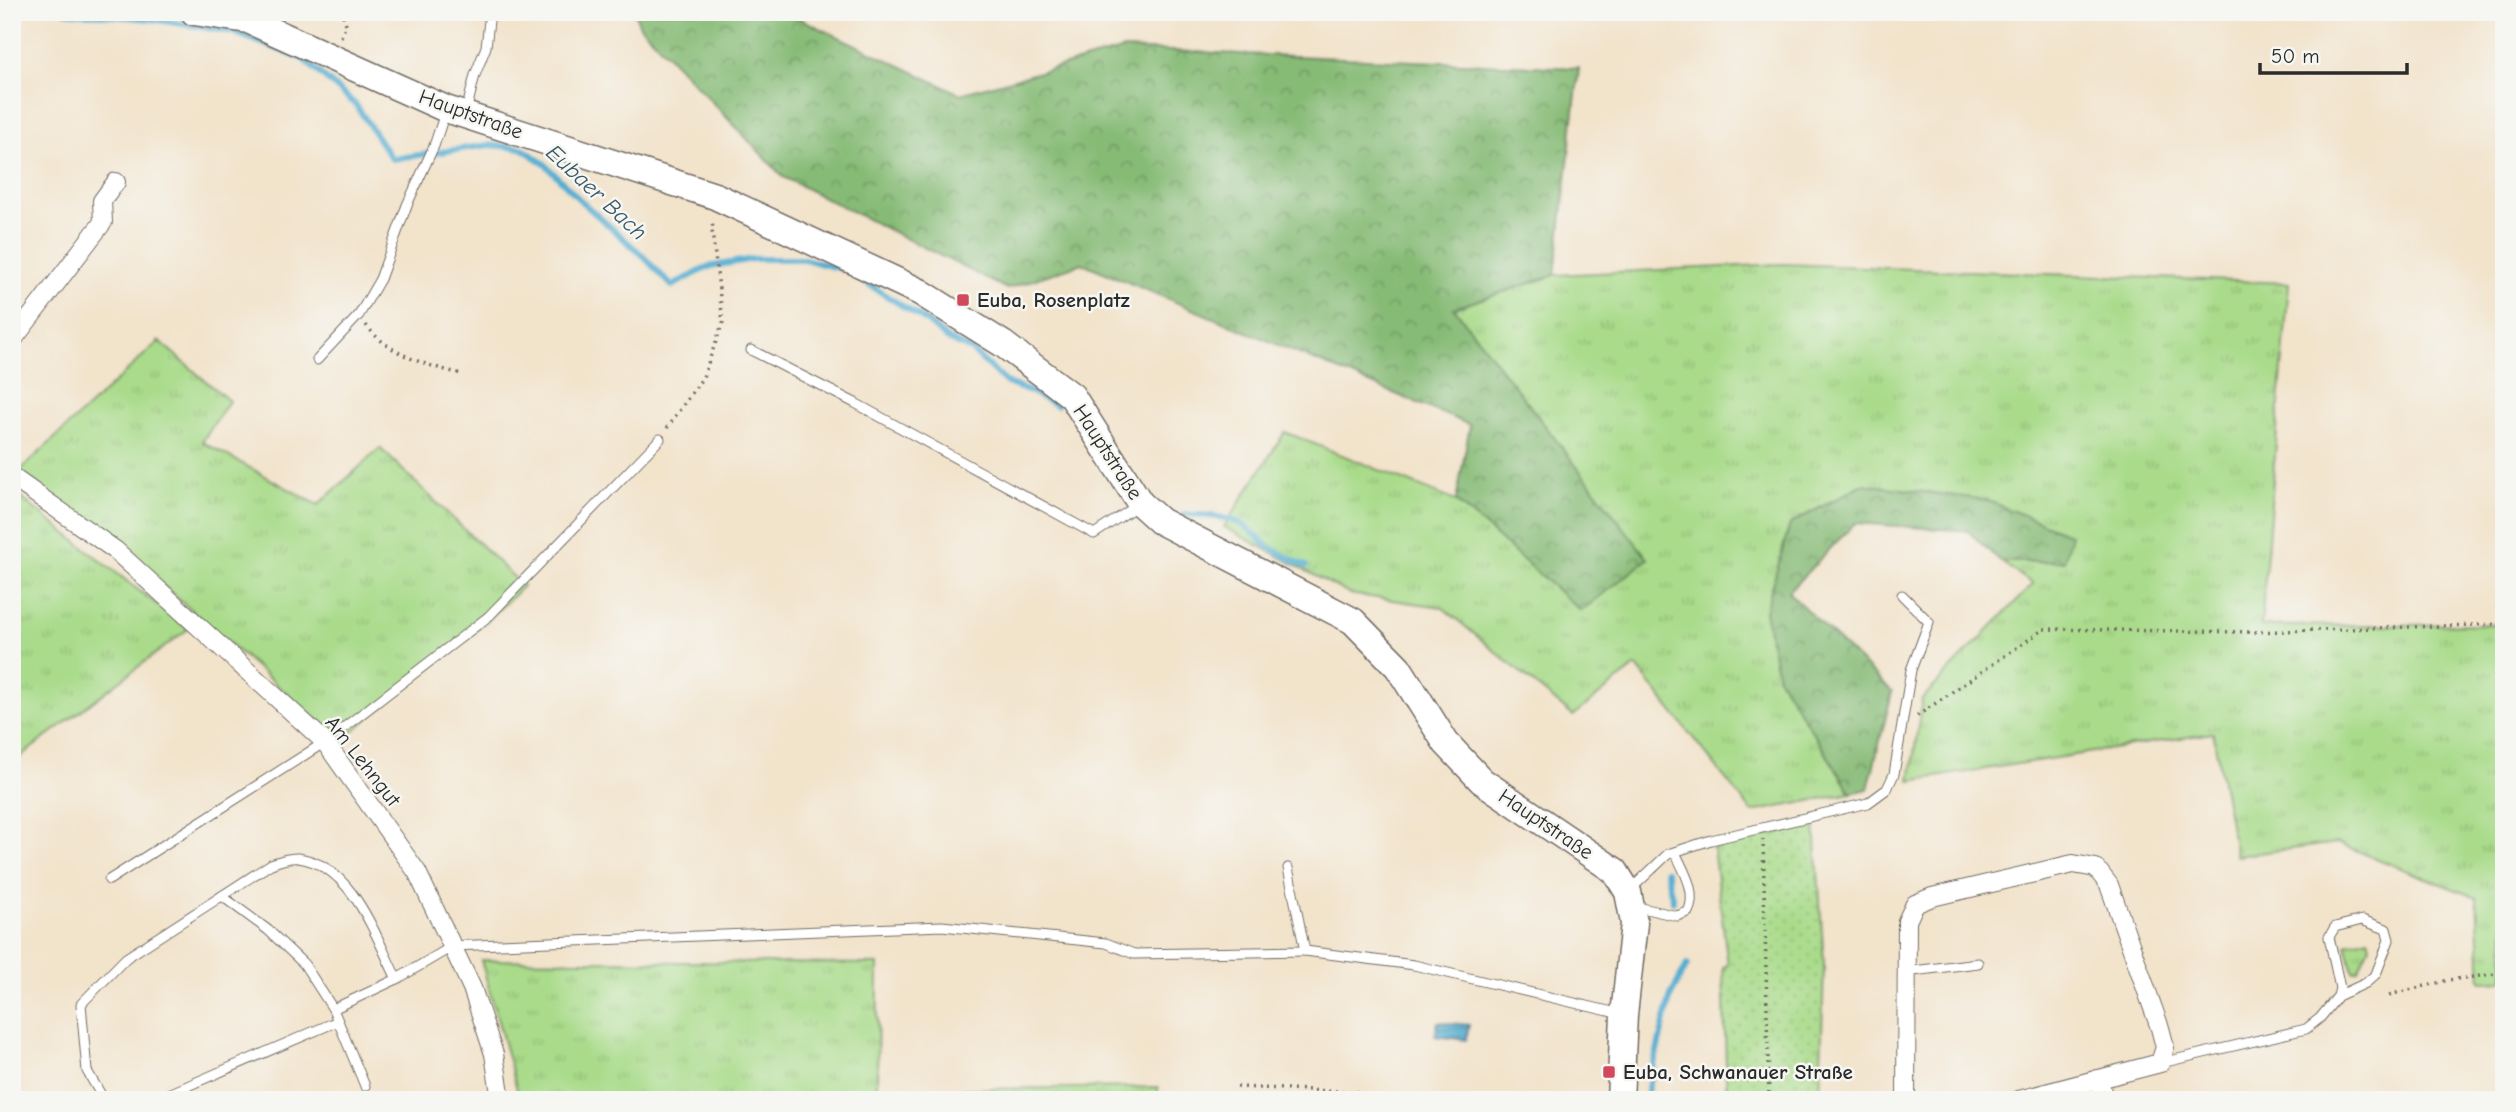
<svg xmlns="http://www.w3.org/2000/svg" width="2516" height="1112" font-family="'Comic Neue',sans-serif">
	<style>
		.grass { fill: url(#grass-tufts); stroke: #6a835a; stroke-width: 2 }
		.forest { fill: url(#forest-crowns); stroke: #587350; stroke-width: 2 }
		.garden { fill: url(#garden-dots); stroke: #6a835a; stroke-width: 2 }
		.water { fill: url(#water-rules); stroke: #3f6c7e; stroke-width: 2 }
		.lines { fill: none; stroke-linecap: round; stroke-linejoin: round }
		.stream { stroke: #53add1; stroke-width: 6 }
		.lane-casing { stroke: #716b63; stroke-width: 11 }
		.street-casing { stroke: #716b63; stroke-width: 20 }
		.secondary-casing { stroke: #716b63; stroke-width: 29 }
		.path { stroke: #716b63; stroke-width: 3.5; stroke-dasharray: 2 5; stroke-linecap: butt }
		.lane { stroke: #fff; stroke-width: 9 }
		.street { stroke: #fff; stroke-width: 18 }
		.secondary { stroke: #fff; stroke-width: 26 }
		.poi-dot { fill: #d1495b; stroke: #f6f6f2; stroke-width: 2.5 }
		.labels { text-anchor: middle; stroke-width: 5; stroke-linejoin: round; paint-order: stroke }
		.street-label { font-size: 21px; fill: #2b2b2b; stroke: #f6f6f2 }
		.poi-label { font-size: 21px; font-weight: bold; fill: #2b2b2b; stroke: #f6f6f2; text-anchor: start }
		.water-label { font-size: 23px; font-style: italic; fill: #395865; stroke: #f6f6f2 }
	</style>
	<defs>
		<pattern id="grass-tufts" width="24" height="20" patternUnits="userSpaceOnUse" patternTransform="scale(1.75)"><rect width="24" height="20" fill="#a9db8a"/><path d="M3 7l-1-3M5 7V3M7 7l1-3M15 17l-1-3M17 17v-4M19 17l1-3" fill="none" stroke="#92bc77"/></pattern>
		<pattern id="forest-crowns" width="20" height="18" patternUnits="userSpaceOnUse" patternTransform="scale(1.75)"><rect width="20" height="18" fill="#86bb76"/><path d="M2 6a3 3 0 1 1 6 0M12 15a3 3 0 1 1 6 0" fill="none" stroke="#6e9861"/></pattern>
		<pattern id="garden-dots" width="8" height="8" patternUnits="userSpaceOnUse" patternTransform="scale(1.75)"><rect width="8" height="8" fill="#a9db8a"/><path d="M2 2h.1M6 6h.1" fill="none" stroke="#92bc77" stroke-width="1.8" stroke-linecap="round"/></pattern>
		<pattern id="water-rules" width="6" height="5" patternUnits="userSpaceOnUse" patternTransform="scale(1.75)"><rect width="6" height="5" fill="#53add1"/><path d="M0 2.5h6" fill="none" stroke="#458daa"/></pattern>
	</defs>
	<rect width="100%" height="100%" fill="#f6f6f2"/>
	<filter id="ink" filterUnits="userSpaceOnUse"><feTurbulence type="fractalNoise" baseFrequency=".0143" numOctaves="2"/><feDisplacementMap in="SourceGraphic" scale="14" xChannelSelector="R" yChannelSelector="G"/><feConvolveMatrix kernelMatrix="1 2 1 2 8 2 1 2 1" color-interpolation-filters="sRGB"/></filter>
	<filter id="wash" filterUnits="userSpaceOnUse"><feTurbulence type="fractalNoise" baseFrequency=".00686" numOctaves="4" result="noise"/><feDisplacementMap in="SourceGraphic" scale="28" xChannelSelector="R" yChannelSelector="G"/><feGaussianBlur stdDeviation="1.57" result="paint"/><feColorMatrix in="noise" values="0 0 0 0 0 0 0 0 0 0 0 0 0 0 0 0 0 1.4 0 .05"/><feComposite in="paint" operator="in"/></filter>
	<g filter="url(#wash)">
		<rect width="100%" height="100%" fill="#f2e3cb"/>
		<!-- grass -->
		<g class="grass">
			<polygon points="1783,264 2289,283 2261,626 2504,624 2504,980 2481,981 2477,898 2337,843 2236,856 2213,733 1910,781 1922,699 2033,584 2001,562 2064,561 1863,484 1765,611 1778,677 1851,793 1752,812 1636,666 1573,716 1442,607 1349,594 1224,527 1285,432 1456,501 1581,611 1647,558 1454,308 1555,275"/>
			<polygon points="159,341 229,401 202,442 318,505 380,448 523,586 491,617 341,741 112,541 12,478"/>
			<polygon points="12,491 188,629 12,763"/>
			<polygon points="2368,938 2370,946 2358,970 2353,971 2346,944"/>
			<polygon points="481,960 878,964 877,1090 1158,1087 1158,1100 520,1100"/>
		</g>
		<!-- forest -->
		<g class="forest">
			<polygon points="634,12 786,12 960,94 1124,49 1579,68 1555,275 1454,308 1648,559 1581,611 1456,501 1470,425 1082,263 1007,289 783,177 640,26"/>
			<polygon points="1863,484 1987,500 2071,535 2064,561 2001,562 1968,531 1855,523 1788,592 1892,692 1868,789 1851,793 1778,677 1765,611 1790,524"/>
		</g>
		<!-- garden -->
		<polygon class="garden" points="1815,824 1824,964 1820,1100 1727,1100 1723,967 1728,965 1713,848"/>
		<!-- water -->
		<polygon class="water" points="1438,1022 1469,1025 1466,1040 1435,1036"/>
		<g class="lines">
			<!-- stream -->
			<g class="stream">
				<polyline points="66,12 152,19 233,32 303,59 356,105 392,159 489,145 522,148 546,165 582,202 640,253 672,286 708,267 753,259 804,259 842,269"/>
				<polyline points="854,275 926,321 947,339 971,350 1007,383 1033,393 1057,405"/>
				<path d="M1184,514C1203,516 1226,515 1243,525C1252,530 1259,540 1268,546C1279,553 1293,561 1306,566"/>
				<polyline points="1666,871 1673,901"/>
				<polyline points="1645,1100 1671,995 1687,965"/>
			</g>
		</g>
	</g>
	<g filter="url(#ink)">
		<g class="lines">
			<!-- lane casing -->
			<g class="lane-casing">
				<g id="lane">
					<polyline points="466,112 475,75 486,47 490,12"/>
					<polyline points="751,350 855,403 1094,534 1138,505"/>
					<polyline points="317,360 359,315 380,279 407,205 434,146 445,113"/>
					<polyline points="1288,868 1305,951 1414,965 1621,1014"/>
					<polyline points="109,880 325,742 489,616 660,439"/>
					<polyline points="1629,891 1668,854 1711,840 1868,803 1887,789 1894,774 1911,670 1929,622 1902,595"/>
					<polyline points="222,896 268,930 304,964 333,1009"/>
					<path d="M1633,906L1677,916L1688,912C1698,892 1683,870 1675,852"/>
					<polyline points="1905,972 1978,963"/>
					<polyline points="2161,1063 2306,1029 2320,1018 2338,996 2366,983 2376,974 2389,940 2386,929 2362,920 2335,927 2329,937 2340,988 2338,996"/>
					<polyline points="365,1086 333,1009 397,979"/>
					<path d="M104,1100L87,1071L81,1004L126,958L271,864C279,861 290,857 298,858C353,865 375,936 397,979L453,946L942,926L1106,943L1134,954L1305,951"/>
					<polyline points="155,1100 338,1021"/>
				</g>
			</g>
			<!-- street casing -->
			<g class="street-casing">
				<g id="street">
					<polyline points="12,341 103,222 102,201 116,182"/>
					<polyline points="12,477 115,550 325,742 417,872 472,988 494,1054 501,1100"/>
					<polyline points="2098,1079 2105,1100"/>
					<polyline points="1906,1100 1907,921 1915,904 1932,897 2073,864 2096,868 2109,885 2160,1028 2165,1047 2160,1063 2019,1100"/>
				</g>
			</g>
			<!-- secondary casing -->
			<g class="secondary-casing">
				<polyline id="secondary" points="194,12 248,20 446,109 715,196 920,292 1003,344 1072,396 1140,503 1160,521 1353,621 1398,667 1446,743 1482,781 1615,871 1628,892 1634,923 1624,1015 1620,1100"/>
			</g>
			<!-- path -->
			<g class="path">
				<polyline points="341,37 346,24 342,12"/>
				<path d="M366,325C389,355 428,366 462,374"/>
				<polyline points="667,428 703,377 723,322 712,231 713,221"/>
				<polyline points="1917,716 2044,629 2251,632 2504,624"/>
				<polyline points="1763,839 1769,1100"/>
				<polyline points="2389,995 2449,980 2504,973"/>
				<polyline points="1237,1087 1360,1092 1359,1100"/>
			</g>
			<!-- lane -->
			<use href="#lane" class="lane"/>
			<!-- street -->
			<use href="#street" class="street"/>
			<!-- secondary -->
			<use href="#secondary" class="secondary"/>
		</g>
	</g>
	<!-- markers -->
	<g class="poi-dot">
		<rect x="956" y="293" width="14" height="14" rx="3.5"/>
		<rect x="1602" y="1065" width="14" height="14" rx="3.5"/>
	</g>
	<g class="labels">
		<!-- street labels -->
		<g class="street-label">
			<text transform="translate(471 114) rotate(20)" y="7">Hauptstraße</text>
			<text transform="translate(1108 452) rotate(57)" y="7">Hauptstraße</text>
			<text transform="translate(363 761) rotate(52)" y="7">Am Lehngut</text>
			<text transform="translate(1546 824) rotate(34)" y="7">Hauptstraße</text>
		</g>
		<!-- poi labels -->
		<g class="poi-label">
			<text x="977" y="307">Euba, Rosenplatz</text>
			<text x="1623" y="1079">Euba, Schwanauer Straße</text>
		</g>
		<!-- water labels -->
		<g class="water-label">
			<text transform="translate(597 192) rotate(43)" y="8">Eubaer Bach</text>
		</g>
	</g>
	<!-- margin -->
	<rect width="2516" height="1112" fill="none" stroke="#f6f6f2" stroke-width="42"/>
	<!-- scale -->
	<path d="M2260 63v10h147v-10" fill="none" stroke="#2b2b2b" stroke-width="3.5"/>
	<text x="2271" y="63" font-size="21" fill="#2b2b2b" stroke="#f6f6f2" stroke-width="5" paint-order="stroke">50 m</text>
</svg>
